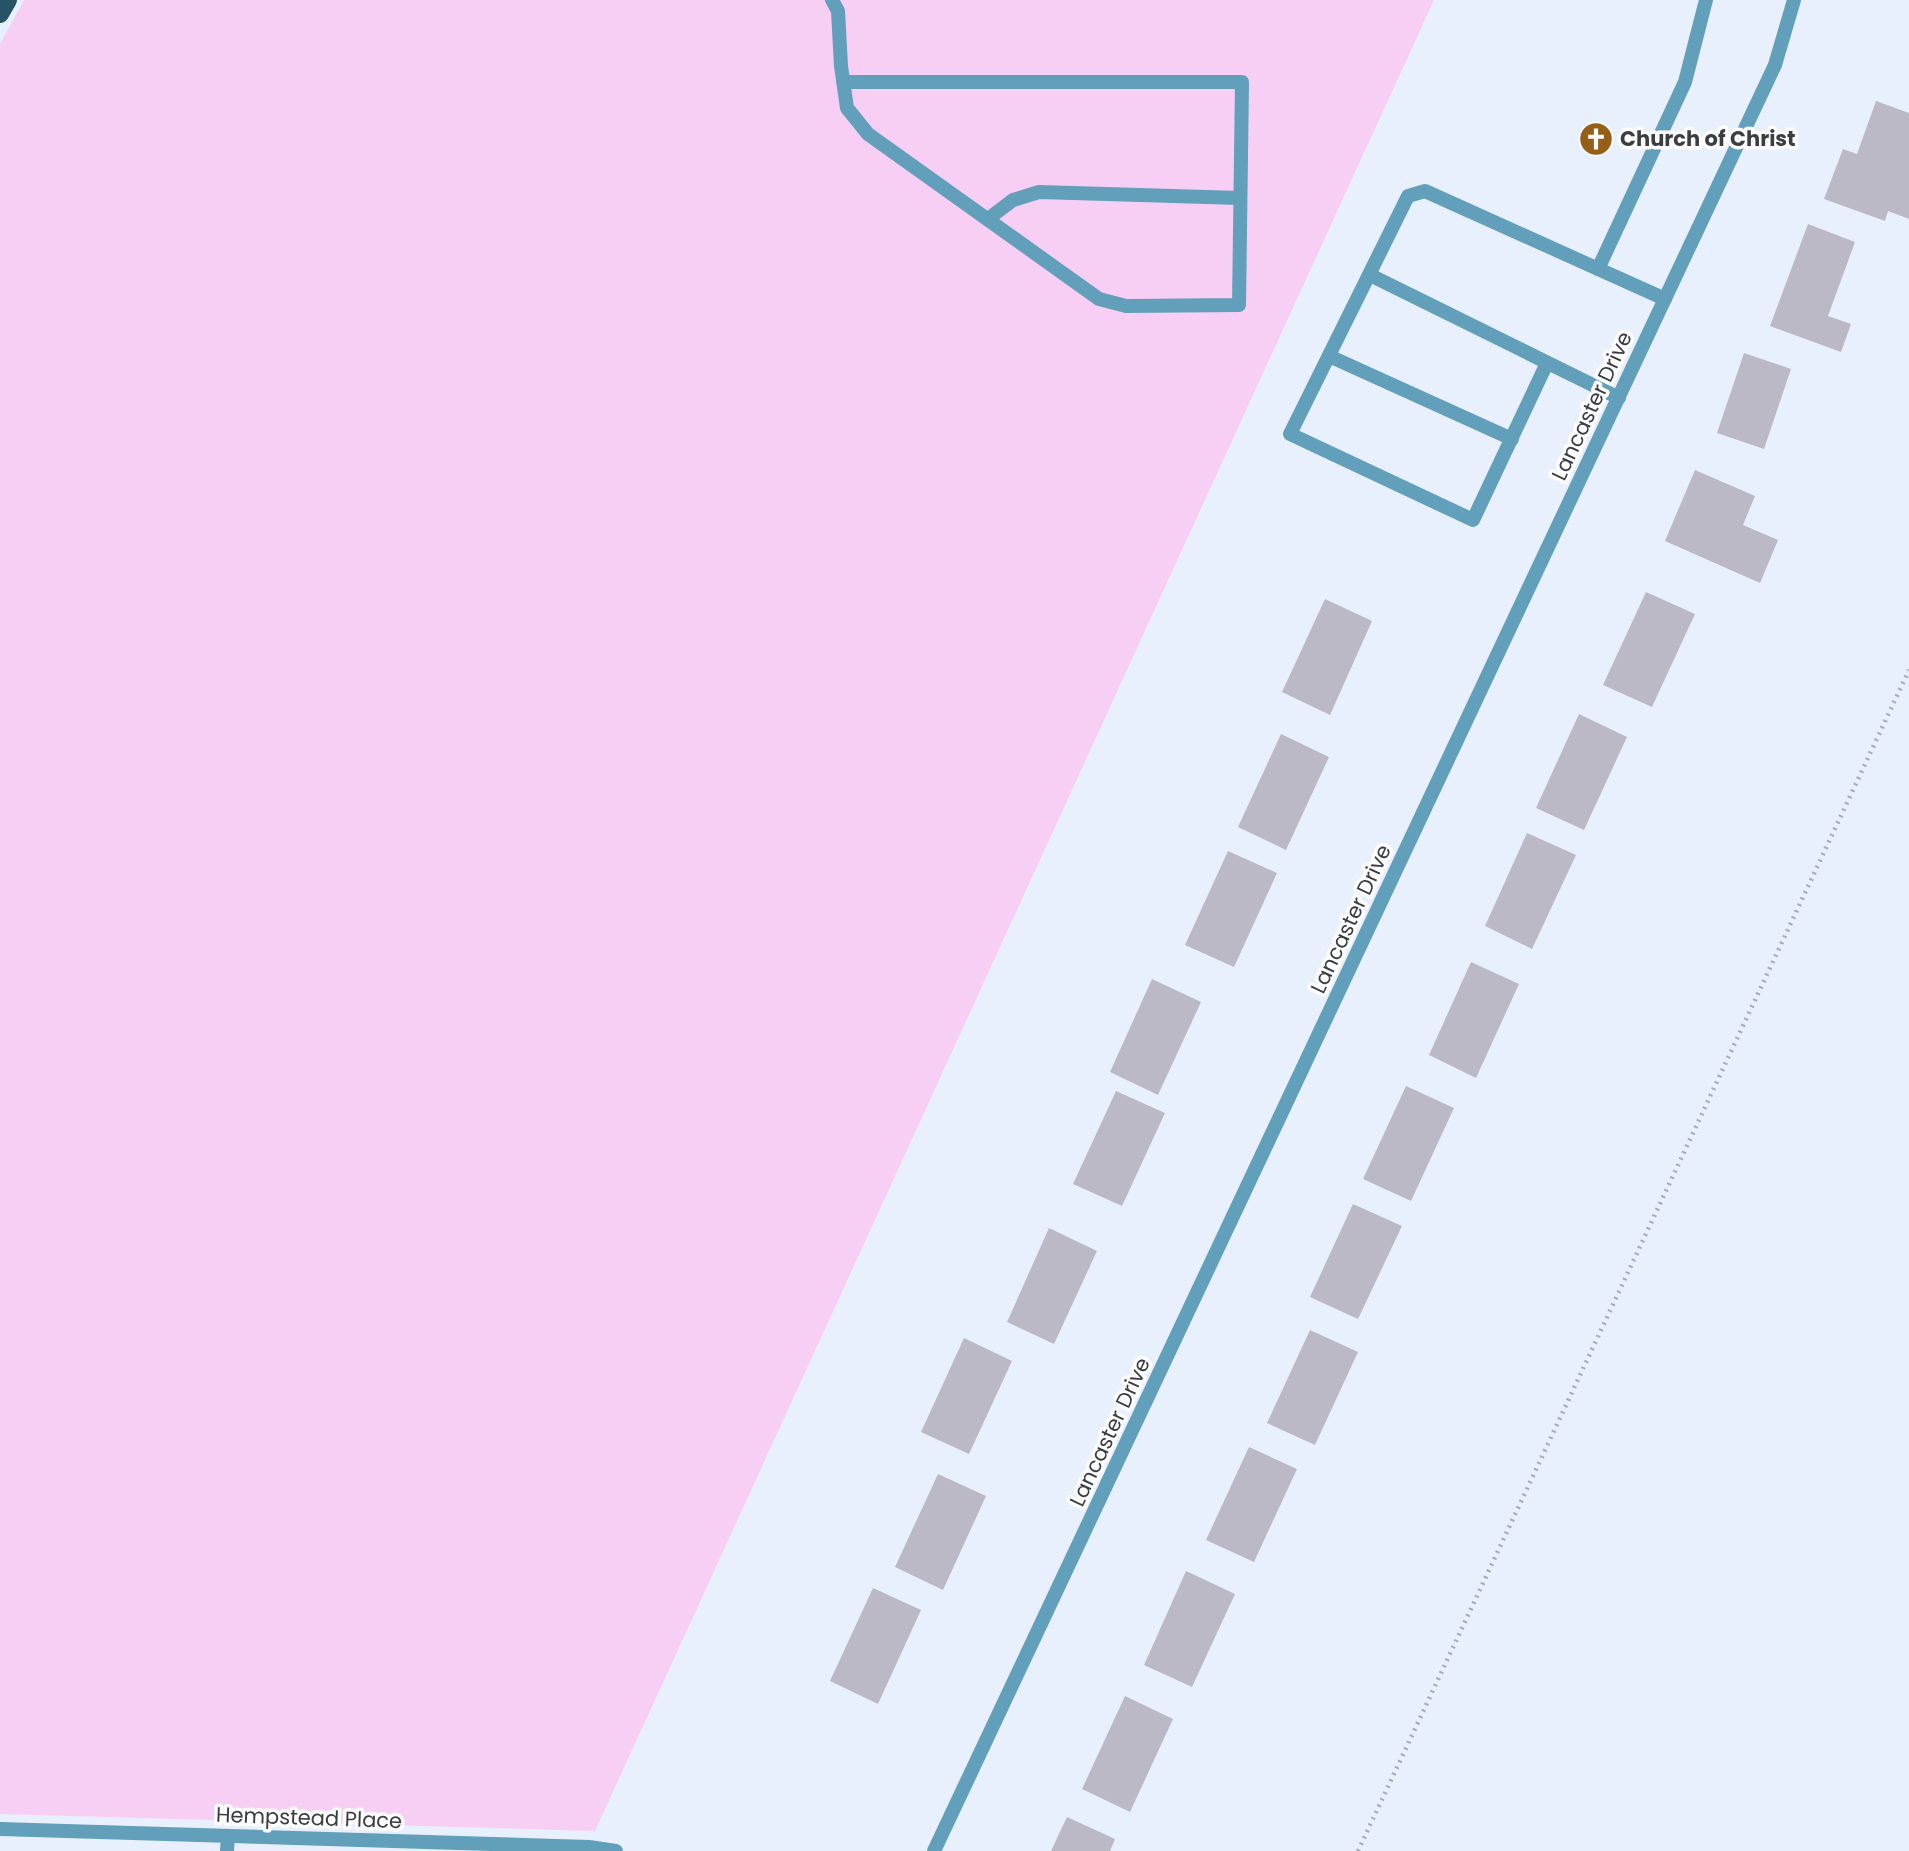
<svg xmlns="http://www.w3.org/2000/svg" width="1909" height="1851" font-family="Poppins,sans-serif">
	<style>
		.green { fill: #f7cff5 }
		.building { fill: #bcb9c7 }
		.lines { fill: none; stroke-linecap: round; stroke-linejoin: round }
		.path { stroke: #a6abb5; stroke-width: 4.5; stroke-dasharray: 2 5; stroke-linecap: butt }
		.lane { stroke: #629fba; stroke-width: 14 }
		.street { stroke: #629fba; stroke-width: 14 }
		.primary { stroke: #285366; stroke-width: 18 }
		.labels { text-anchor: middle; stroke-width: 7; stroke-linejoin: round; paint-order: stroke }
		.poi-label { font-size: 21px; font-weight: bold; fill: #3a3d42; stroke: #fdfdfd; text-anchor: start }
		.street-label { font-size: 21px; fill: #3a3d42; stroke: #fdfdfd }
	</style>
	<rect width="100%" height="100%" fill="#e9f0fd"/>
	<!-- green -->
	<polygon class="green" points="24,0 1434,0 595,1831 0,1814 0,44"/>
	<!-- building -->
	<g class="building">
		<polygon points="1876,101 1909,113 1909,219 1888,211 1885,221 1824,199 1843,149 1857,154"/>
		<polygon points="1808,224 1855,242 1828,316 1851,324 1841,352 1770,326"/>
		<polygon points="1744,353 1791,369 1764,449 1717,433"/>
		<polygon points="1695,470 1755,496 1743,525 1778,540 1760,583 1665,541"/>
		<polygon points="1646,592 1695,614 1652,707 1603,685"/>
		<polygon points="1325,599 1372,621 1330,715 1282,692"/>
		<polygon points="1579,714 1627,737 1584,830 1536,808"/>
		<polygon points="1281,734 1329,757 1286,850 1238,827"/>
		<polygon points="1527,833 1576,855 1532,949 1485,926"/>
		<polygon points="1228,851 1277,873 1234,967 1185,945"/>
		<polygon points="1471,962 1519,984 1476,1078 1429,1055"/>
		<polygon points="1152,979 1201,1002 1158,1095 1110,1072"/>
		<polygon points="1406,1086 1454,1108 1411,1201 1363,1179"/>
		<polygon points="1116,1091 1165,1113 1122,1206 1073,1184"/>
		<polygon points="1353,1204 1402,1226 1358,1319 1310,1297"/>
		<polygon points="1049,1228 1097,1251 1054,1344 1007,1322"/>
		<polygon points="1310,1330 1358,1352 1315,1445 1267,1423"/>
		<polygon points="964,1338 1012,1361 969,1454 921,1432"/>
		<polygon points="1249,1447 1297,1469 1254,1562 1206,1540"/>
		<polygon points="938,1474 986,1496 943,1590 895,1567"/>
		<polygon points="1186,1571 1235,1594 1192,1687 1144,1665"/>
		<polygon points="873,1588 921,1610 878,1704 830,1681"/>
		<polygon points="1125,1696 1173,1719 1130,1812 1082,1789"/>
		<polygon points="1067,1817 1115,1839 1110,1851 1051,1851"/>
	</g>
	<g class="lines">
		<!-- path -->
		<polyline class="path" points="1358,1851 1909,670"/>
		<!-- lane -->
		<g class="lane">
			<polyline points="832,0 838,11 841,66 847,108 868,134 1099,299 1126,306 1239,305 1242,82 843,82"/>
			<polyline points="988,219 1013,200 1039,192 1240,198"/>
			<polyline points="1598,269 1685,82 1706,0"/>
			<polyline points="1370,275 1619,398"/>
			<polyline points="1329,356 1512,439"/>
			<polyline points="1547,363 1473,520 1290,434 1408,196 1425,191 1665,299"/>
			<polyline points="227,1851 228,1836"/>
		</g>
		<!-- street -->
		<g class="street">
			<polyline points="0,1829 589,1847 616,1851"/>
			<polyline points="934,1851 1775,65 1794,0"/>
		</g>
		<!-- primary -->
		<polyline class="primary" points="0,14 8,0"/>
	</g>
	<!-- icons -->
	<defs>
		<g id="church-disc" transform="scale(1.75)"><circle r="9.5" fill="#965f17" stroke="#fdfdfd"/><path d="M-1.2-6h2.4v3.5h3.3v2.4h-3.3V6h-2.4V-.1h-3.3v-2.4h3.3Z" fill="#fff"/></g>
	</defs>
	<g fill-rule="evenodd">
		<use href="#church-disc" x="1596" y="139"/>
	</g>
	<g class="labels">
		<!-- poi labels -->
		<g class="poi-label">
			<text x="1620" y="146">Church of Christ</text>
		</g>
		<!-- street labels -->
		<g class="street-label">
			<text transform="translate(1592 406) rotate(-65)" y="7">Lancaster Drive</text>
			<text transform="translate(1351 919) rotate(-65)" y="7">Lancaster Drive</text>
			<text transform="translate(1110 1432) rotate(-65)" y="7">Lancaster Drive</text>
			<text transform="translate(309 1818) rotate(2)" y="7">Hempstead Place</text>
		</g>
	</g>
</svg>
